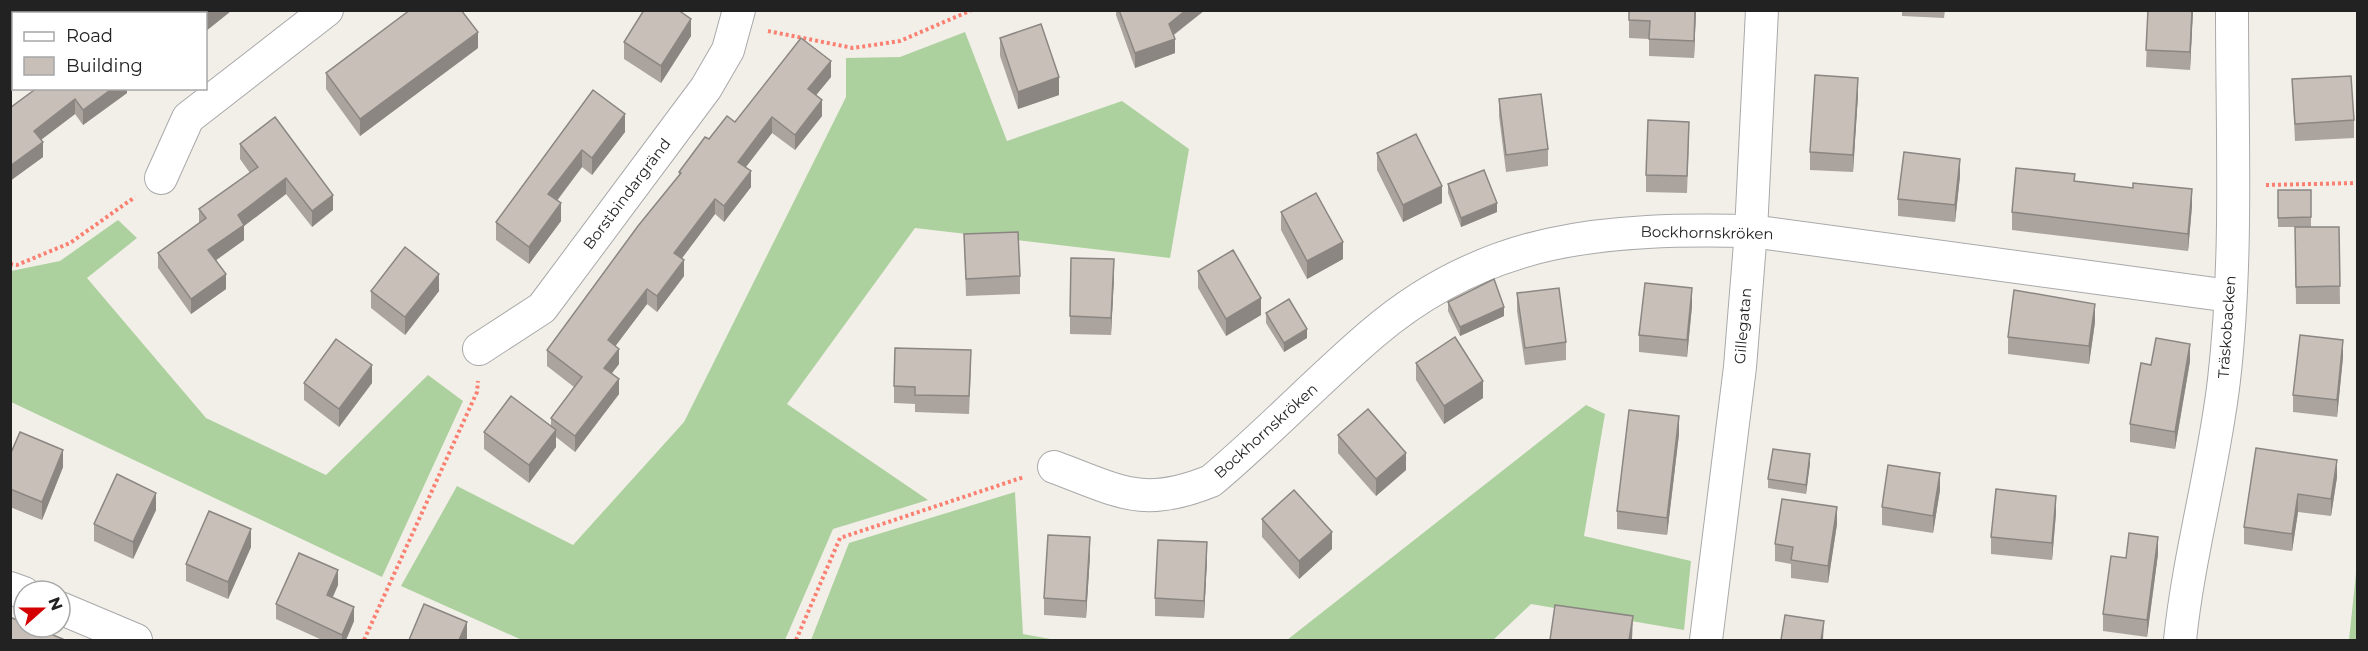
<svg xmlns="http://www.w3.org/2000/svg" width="2368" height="651" font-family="Montserrat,sans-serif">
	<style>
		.forest { fill: #add19e }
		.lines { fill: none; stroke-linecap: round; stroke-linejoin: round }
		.street-casing { stroke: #a9a9a9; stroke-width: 34 }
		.path { stroke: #fa8072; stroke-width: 4; stroke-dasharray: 3 3; stroke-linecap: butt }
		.street { stroke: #fff; stroke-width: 32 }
		.wall { fill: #aba49e }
		.shaded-wall { fill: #8b8681 }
		.building { fill: #c7bfb8; stroke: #8b8681; stroke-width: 1.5 }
		.labels { text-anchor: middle; stroke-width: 4.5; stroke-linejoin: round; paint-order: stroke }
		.street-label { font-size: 15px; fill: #222; stroke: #fff }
	</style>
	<rect width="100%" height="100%" fill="#f2efe9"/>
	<!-- forest -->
	<g class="forest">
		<polygon points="965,32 1007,141 1122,101 1189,149 1170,258 915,228 787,404 928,500 833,529 785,640 522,640 401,586 457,486 573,545 684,422 846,97 846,58 900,57"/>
		<polygon points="118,220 137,238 87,278 206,418 326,475 428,375 463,401 382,577 11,402 11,271 60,261"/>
		<polygon points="1586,405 1605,414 1584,536 1691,561 1684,630 1531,604 1493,640 1287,640"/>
		<polygon points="1015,492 1023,634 1056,640 811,640 849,543"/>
		<polygon points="2357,564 2357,640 2349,640"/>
	</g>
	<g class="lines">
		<!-- street casing -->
		<g class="street-casing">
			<g id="street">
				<polyline points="161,178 188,118 327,10"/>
				<polyline points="479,349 542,308 706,88 728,50 739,10"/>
				<path d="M1054,467C1119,491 1142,509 1211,481C1267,434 1317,381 1372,334C1487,235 1607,228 1751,231L2230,296"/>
				<polyline points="10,588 24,593"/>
				<polyline points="60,608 136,640"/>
				<polyline points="1706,640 1740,367 1751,231 1762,10"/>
				<path d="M2180,640C2189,553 2214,467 2224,380C2238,258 2232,133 2232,10"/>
			</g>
		</g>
		<!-- path -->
		<g class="path">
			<polyline points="768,31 853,48 900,41 972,10"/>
			<polyline points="2266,185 2358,183"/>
			<polyline points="10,264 17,265 70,243 135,197"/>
			<polyline points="364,640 477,392 478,381"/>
			<polyline points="796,640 840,538 1024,477"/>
		</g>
		<!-- street -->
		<use href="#street" class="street"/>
	</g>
	<!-- wall -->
	<g class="wall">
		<polygon points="46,10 106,10 109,14 46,14"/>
		<polygon points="163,10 231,10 231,11 206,31 206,14 165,14"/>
		<polygon points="1116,10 1205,10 1174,35 1175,53 1135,68 1116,15"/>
		<polygon points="1629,10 1696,10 1694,58 1649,56 1649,39 1629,38"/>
		<polygon points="1902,10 1945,10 1944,18 1902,16"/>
		<polygon points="2148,10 2193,10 2190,70 2146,67"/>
		<polygon points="691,36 661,83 624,59 624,42"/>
		<polygon points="1000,38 1059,95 1018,109 1000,56"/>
		<polygon points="478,48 360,136 326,89 326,73"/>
		<polygon points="831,77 816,95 822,116 795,150 772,133 746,167 751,187 724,222 715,214 681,259 684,276 657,312 647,304 615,346 619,364 612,373 619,394 575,452 556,437 556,447 529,483 484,449 484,432 551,426 551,418 574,387 547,366 547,350 679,175 679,172 709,139 735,122"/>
		<polygon points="2292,79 2354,120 2354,138 2295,141"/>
		<polygon points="127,88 127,93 83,125 75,114 41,140 43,157 10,181 10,108"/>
		<polygon points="593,90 625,132 592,175 582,167 557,201 561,221 529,264 496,240 496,222"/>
		<polygon points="1858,95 1853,172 1810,170 1810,152"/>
		<polygon points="1499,99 1548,149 1548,166 1506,172 1499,116"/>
		<polygon points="1689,139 1687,193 1646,192 1646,175"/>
		<polygon points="240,144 333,210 312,227 286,194 244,226 244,240 216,260 226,289 191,314 158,268 158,253 199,223 199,209 250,173 240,159"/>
		<polygon points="1377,153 1442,203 1403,222 1377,170"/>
		<polygon points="1960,176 1955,222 1898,216 1898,199"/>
		<polygon points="2075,181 2192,206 2188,251 2012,230 2012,212"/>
		<polygon points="1448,184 1497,212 1461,227 1448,193"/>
		<rect x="2278" y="190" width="33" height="37"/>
		<polygon points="1281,212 1343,259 1307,279 1281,230"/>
		<polygon points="2295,227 2339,227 2340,304 2296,304"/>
		<polygon points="964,234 1020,276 1020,294 966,296"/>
		<polygon points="1198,271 1261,315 1226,336 1198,288"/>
		<polygon points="1114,277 1111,335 1070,334 1070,316"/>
		<polygon points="371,291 439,291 405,335 371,308"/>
		<polygon points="1517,293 1566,342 1566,360 1525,365 1517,311"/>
		<polygon points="1448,302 1504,316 1460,336 1448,311"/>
		<polygon points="1692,306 1687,357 1639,352 1639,335"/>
		<polygon points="1266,313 1307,338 1284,352 1266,323"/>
		<polygon points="2095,322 2089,364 2008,354 2008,337"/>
		<polygon points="2343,357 2337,417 2293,412 2293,395"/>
		<polygon points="2190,361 2175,449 2130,442 2130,424 2151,365"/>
		<polygon points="1416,363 1483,398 1444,424 1416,380"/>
		<polygon points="971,368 969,414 915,412 915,404 894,403 894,386"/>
		<polygon points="304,383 372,383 339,427 304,400"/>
		<polygon points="1679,434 1667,535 1617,529 1617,511"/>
		<polygon points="1338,435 1406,470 1376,496 1338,453"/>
		<polygon points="2256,448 2337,477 2331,516 2298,512 2292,551 2244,544 2244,527"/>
		<polygon points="10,455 63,467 42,520 10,507"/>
		<polygon points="1810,463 1806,494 1768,488 1768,479"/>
		<polygon points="1940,490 1933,533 1882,525 1882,507"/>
		<polygon points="156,510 133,559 94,541 94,524"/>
		<polygon points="2056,513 2052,560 1991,554 1991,537"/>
		<polygon points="1262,519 1332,549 1299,579 1262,537"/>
		<polygon points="1837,524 1828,583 1791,578 1791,564 1775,561 1775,544"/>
		<polygon points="251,547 228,599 186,581 186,564"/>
		<polygon points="2158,554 2147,637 2103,631 2103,614 2126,558"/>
		<polygon points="1090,555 1086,618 1044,615 1044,598"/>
		<polygon points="1207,560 1204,618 1155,616 1155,598"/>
		<polygon points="338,585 333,597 354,621 346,640 322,640 276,619 276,604"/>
	</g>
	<!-- shaded-wall -->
	<g class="shaded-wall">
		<polygon points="211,10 231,10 231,11 206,31 206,15"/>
		<polygon points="1186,10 1205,10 1169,38 1169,24"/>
		<polygon points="1695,10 1696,10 1694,58 1694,41"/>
		<polygon points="2192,10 2193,10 2190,70 2190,52"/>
		<polygon points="691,19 691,36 661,83 661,66"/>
		<polygon points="478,32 478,48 360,136 360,119"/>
		<polygon points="1175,39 1175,53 1135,68 1135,53"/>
		<polygon points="831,61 831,77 808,105 808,89"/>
		<polygon points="1059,77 1059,95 1018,109 1018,92"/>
		<polygon points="1858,78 1858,95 1853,172 1853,155"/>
		<polygon points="113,88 127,88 127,93 83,125 83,110"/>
		<polygon points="75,99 75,114 34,145 34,131"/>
		<polygon points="822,100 822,116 795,150 795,135"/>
		<polygon points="625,114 625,132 592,175 592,158"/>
		<polygon points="772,117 772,133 738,177 738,162"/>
		<polygon points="43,142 43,157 10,181 10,166"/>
		<polygon points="582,150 582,167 548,212 548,194"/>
		<polygon points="1960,159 1960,176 1955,222 1955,205"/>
		<polygon points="751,171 751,187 724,222 724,206"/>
		<polygon points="286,178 286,194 244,226 244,240 208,266 208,250 238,215"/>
		<polygon points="1442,186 1442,203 1403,222 1403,205"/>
		<polygon points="2192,189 2192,206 2188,251 2188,234"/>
		<polygon points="333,195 333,210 312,227 312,211"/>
		<polygon points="715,199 715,214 674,269 674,253"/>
		<polygon points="561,203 561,221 529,264 529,247"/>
		<polygon points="1497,203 1497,212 1461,227 1461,218"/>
		<polygon points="1343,242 1343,259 1307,279 1307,261"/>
		<polygon points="1114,259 1114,277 1111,335 1111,318"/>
		<polygon points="684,260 684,276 657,312 657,296"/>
		<polygon points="226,274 226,289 191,314 191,299"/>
		<polygon points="439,274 439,291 405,335 405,317"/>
		<polygon points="1692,288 1692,306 1687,357 1687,340"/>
		<polygon points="647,289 647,304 608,356 608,340"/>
		<polygon points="1261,298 1261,315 1226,336 1226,319"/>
		<polygon points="2095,304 2095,322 2089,364 2089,346"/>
		<polygon points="1504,307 1504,316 1460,336 1460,327"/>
		<polygon points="1307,329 1307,338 1284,352 1284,343"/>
		<polygon points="2343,340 2343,357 2337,417 2337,400"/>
		<polygon points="2190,344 2190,361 2175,449 2175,432"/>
		<polygon points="619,349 619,364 604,383 604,368"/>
		<polygon points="372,365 372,383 339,427 339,409"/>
		<polygon points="619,379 619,394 575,452 575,436"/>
		<polygon points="1483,381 1483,398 1444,424 1444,406"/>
		<polygon points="1679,416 1679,434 1667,535 1667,518"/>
		<polygon points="556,430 556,447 529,483 529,465"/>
		<polygon points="63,450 63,467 42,520 42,502"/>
		<polygon points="1406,453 1406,470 1376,496 1376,479"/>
		<polygon points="1810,454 1810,463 1806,494 1806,485"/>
		<polygon points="2337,460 2337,477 2331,516 2331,499"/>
		<polygon points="1940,473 1940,490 1933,533 1933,516"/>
		<polygon points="156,493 156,510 133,559 133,542"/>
		<polygon points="2298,494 2298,512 2292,551 2292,534"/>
		<polygon points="2056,496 2056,513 2052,560 2052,543"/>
		<polygon points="1837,507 1837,524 1828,583 1828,566"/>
		<polygon points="251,529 251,547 228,599 228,582"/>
		<polygon points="1332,532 1332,549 1299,579 1299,561"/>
		<polygon points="1090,537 1090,555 1086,618 1086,601"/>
		<polygon points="2158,537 2158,554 2147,637 2147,620"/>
		<polygon points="1207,542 1207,560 1204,618 1204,601"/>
		<polygon points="338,570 338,585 327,609 327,595"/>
		<polygon points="354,607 354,621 346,640 342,640 342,635"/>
		<polygon points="1633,616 1632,640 1629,640"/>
		<polygon points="1824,621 1823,640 1821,640"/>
		<polygon points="467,622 467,639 466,640 459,640"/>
	</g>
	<!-- building -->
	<g class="building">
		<polygon points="56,10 106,10 109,14 66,14"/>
		<polygon points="175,10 211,10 206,15 206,14 177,14"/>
		<polygon points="410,10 461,10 478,32 360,119 326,73"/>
		<polygon points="644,10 678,10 691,19 661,66 624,42"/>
		<polygon points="1119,10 1186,10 1169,24 1175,39 1135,53"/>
		<polygon points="1629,10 1695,10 1694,41 1649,39 1650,21 1629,20"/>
		<polygon points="2148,10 2192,10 2190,52 2146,50"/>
		<polygon points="1041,24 1059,77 1018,92 1000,38"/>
		<polygon points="801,38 831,61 808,89 822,100 795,135 772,117 738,162 751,171 724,206 715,199 674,253 684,260 657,296 647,289 608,340 619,349 604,368 619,379 575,436 551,418 582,377 547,350 638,226 681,173 679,172 705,137 709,139 727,116 735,122"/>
		<polygon points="1815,75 1858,78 1853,155 1810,152"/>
		<polygon points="2351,76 2354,120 2295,124 2292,79"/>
		<polygon points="37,88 113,88 83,110 75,99 34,131 43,142 10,166 10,108"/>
		<polygon points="593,90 625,114 592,158 582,150 548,194 561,203 529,247 496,222"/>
		<polygon points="1541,94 1548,149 1506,155 1499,99"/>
		<polygon points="275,117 333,195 312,211 286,178 238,215 244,225 208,250 226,274 191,299 158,253 206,218 199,209 258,167 240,144"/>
		<polygon points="1648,120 1689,122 1687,176 1646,175"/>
		<polygon points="1416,134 1442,186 1403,205 1377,153"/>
		<polygon points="1904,152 1960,159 1955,205 1898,199"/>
		<polygon points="2016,168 2075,174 2074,181 2133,188 2133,183 2192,189 2188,234 2012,212"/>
		<polygon points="1484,170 1497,203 1461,218 1448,184"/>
		<polygon points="2278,190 2311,190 2311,217 2278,218"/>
		<polygon points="1316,193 1343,242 1307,261 1281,212"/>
		<polygon points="2295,227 2339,227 2340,286 2296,287"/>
		<polygon points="1018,232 1020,276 966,279 964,234"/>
		<polygon points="405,247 439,274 405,317 371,291"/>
		<polygon points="1233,250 1261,298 1226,319 1198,271"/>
		<polygon points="1071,258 1114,259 1111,318 1070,316"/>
		<polygon points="1494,279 1504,307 1460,327 1448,302"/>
		<polygon points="1645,283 1692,288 1687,340 1639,335"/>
		<polygon points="1559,288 1566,342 1525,348 1517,293"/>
		<polygon points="2014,290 2095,304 2089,346 2008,337"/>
		<polygon points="1289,299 1307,329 1284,343 1266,313"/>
		<polygon points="2300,335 2343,340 2337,400 2293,395"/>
		<polygon points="1455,337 1483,381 1444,406 1416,363"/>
		<polygon points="2156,338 2190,344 2175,432 2130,424 2141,363 2151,365"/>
		<polygon points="336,339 372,365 339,409 304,383"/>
		<polygon points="895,348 971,350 969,396 915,395 915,387 894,386"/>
		<polygon points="511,396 556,430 529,465 484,432"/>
		<polygon points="1368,409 1406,453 1376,479 1338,435"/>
		<polygon points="1629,410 1679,416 1667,518 1617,511"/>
		<polygon points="20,432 63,450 42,502 10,489 10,455"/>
		<polygon points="2256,448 2337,460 2331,499 2298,494 2292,534 2244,527"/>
		<polygon points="1773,449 1810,454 1806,485 1768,479"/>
		<polygon points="1888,465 1940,473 1933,516 1882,507"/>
		<polygon points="117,474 156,493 133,542 94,524"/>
		<polygon points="1996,489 2056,496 2052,543 1991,537"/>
		<polygon points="1294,490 1332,532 1299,561 1262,519"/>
		<polygon points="1782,499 1837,507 1828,566 1791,560 1793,547 1775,544"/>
		<polygon points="209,511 251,529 228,582 186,564"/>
		<polygon points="2129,533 2158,537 2147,620 2103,614 2111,556 2126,558"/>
		<polygon points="1048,535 1090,537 1086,601 1044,598"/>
		<polygon points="1158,540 1207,542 1204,601 1155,598"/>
		<polygon points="299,553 338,570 327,595 354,607 342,635 276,604"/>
		<polygon points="424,604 467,622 459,640 409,640"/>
		<polygon points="1555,605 1633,616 1629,640 1550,640"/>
		<polygon points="1785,615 1824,621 1821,640 1781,640"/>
		<polygon points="10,617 24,623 24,627 34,627 65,640 10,640"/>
	</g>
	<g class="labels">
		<!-- street labels -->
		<g class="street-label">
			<text transform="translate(627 194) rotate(-53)" y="5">Borstbindargränd</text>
			<text transform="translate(1707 233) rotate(1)" y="5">Bockhornskröken</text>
			<text transform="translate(1743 326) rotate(-85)" y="5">Gillegatan</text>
			<text transform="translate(2227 327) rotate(-86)" y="5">Träskobacken</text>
			<text transform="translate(1266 431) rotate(-42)" y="5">Bockhornskröken</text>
		</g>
	</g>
	<!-- border -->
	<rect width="2368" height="651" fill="none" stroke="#222222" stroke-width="24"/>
	<!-- legend -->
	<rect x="12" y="12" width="195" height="78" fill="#ffffff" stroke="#a7a7a7" stroke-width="1.5"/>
	<rect x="24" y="32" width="30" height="9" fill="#ffffff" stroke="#a7a7a7" stroke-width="1.5"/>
	<text x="66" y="42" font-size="18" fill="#222222">Road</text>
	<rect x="24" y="57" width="30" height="18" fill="#c7bfb8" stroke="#a7a7a7" stroke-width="1.5"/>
	<text x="66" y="72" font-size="18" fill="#222222">Building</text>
	<!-- north arrow -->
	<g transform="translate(42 609) rotate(69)"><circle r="28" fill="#ffffff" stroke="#a7a7a7" stroke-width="1.5"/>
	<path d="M0-4.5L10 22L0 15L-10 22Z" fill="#d40000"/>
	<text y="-9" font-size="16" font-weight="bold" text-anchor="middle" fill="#222222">N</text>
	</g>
</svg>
